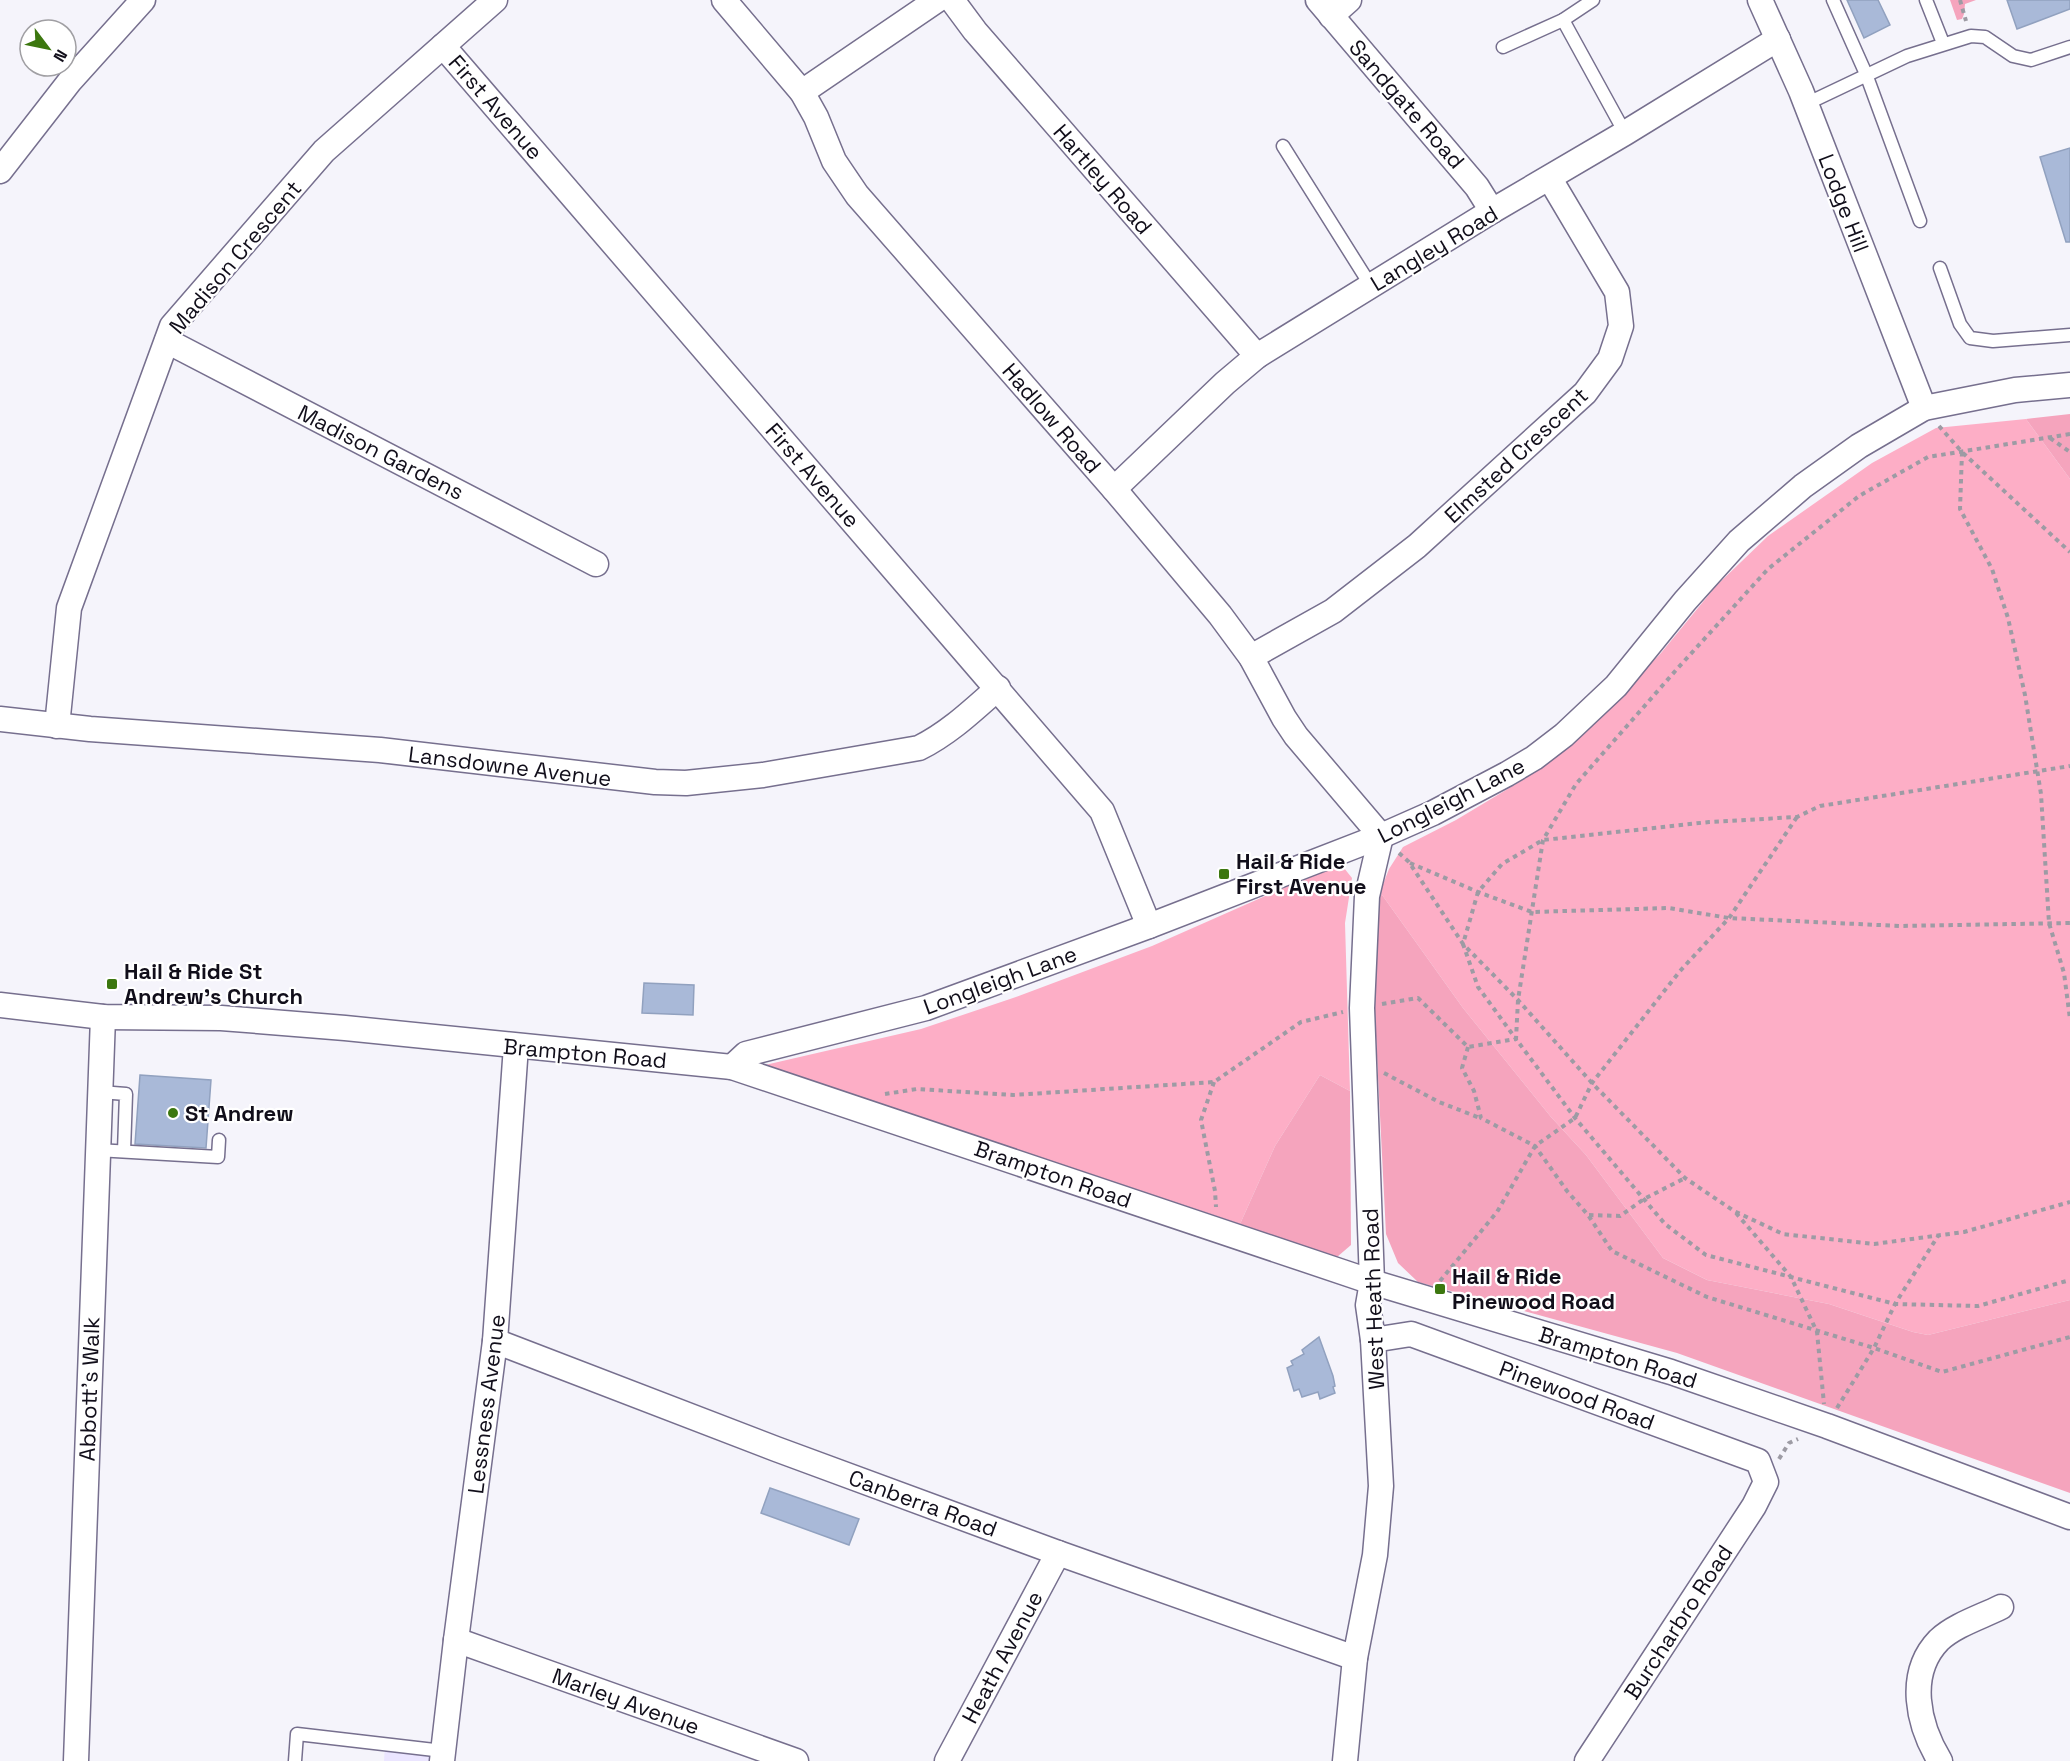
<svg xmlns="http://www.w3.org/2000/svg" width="2070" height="1761" font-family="'Space Grotesk',sans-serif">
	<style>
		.built { fill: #ebe5ff }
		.green { fill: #fdaec6 }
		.forest { fill: #f5a4bd }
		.building { fill: #a9b9d8; stroke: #91a1bf; stroke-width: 1.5 }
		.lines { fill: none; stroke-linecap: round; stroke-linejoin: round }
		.lane-casing { stroke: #766f8e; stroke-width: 15 }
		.street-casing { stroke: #766f8e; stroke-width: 27 }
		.path { stroke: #9d9ba4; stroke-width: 4; stroke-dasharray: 4.5 4.5; stroke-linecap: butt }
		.lane { stroke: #fff; stroke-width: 12 }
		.street { stroke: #fff; stroke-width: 24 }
		.poi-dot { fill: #3c770f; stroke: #fff; stroke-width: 2 }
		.labels { text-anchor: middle; stroke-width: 4.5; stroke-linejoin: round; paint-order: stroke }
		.street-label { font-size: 22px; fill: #110e1a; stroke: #fff }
		.poi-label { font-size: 22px; font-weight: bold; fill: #110e1a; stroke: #fff; text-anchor: start }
	</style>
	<rect width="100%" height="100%" fill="#f5f4fb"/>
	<!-- built -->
	<polygon class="built" points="385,1745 443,1751 447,1761 384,1761"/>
	<!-- green -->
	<g class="green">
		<polygon points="2026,419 2070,479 2070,1300 1928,1335 1913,1332 1829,1304 1707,1280 1663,1258 1586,1155 1551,1117 1463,1008 1380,892 1389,869 1403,847 1456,820 1526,778 1571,746 1661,653 1716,586 1768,536 1872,463 1936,428"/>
		<polygon points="1340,863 1352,878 1345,923 1350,1091 1320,1075 1275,1146 1240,1224 765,1065 921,1029 1013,998 1152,946"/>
	</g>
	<!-- forest -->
	<g class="forest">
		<polygon points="1950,0 1976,0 1965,4 1964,14 1962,19 1957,20"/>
		<polygon points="2070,414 2070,479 2026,419"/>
		<polygon points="1380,892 1463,1008 1551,1117 1586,1155 1663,1258 1707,1280 1829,1304 1913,1332 1928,1335 2070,1300 2070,1493 1677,1353 1418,1282 1398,1263 1386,1234 1372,957"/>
		<polygon points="1320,1075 1350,1091 1351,1245 1337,1257 1240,1224 1275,1146"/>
	</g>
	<!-- building -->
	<g class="building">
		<polygon points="1847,0 1878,0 1890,25 1864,38"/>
		<polygon points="2007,0 2070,0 2070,9 2017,29"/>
		<polygon points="2070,148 2070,242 2066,242 2040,157"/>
		<polygon points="644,983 694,985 693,1015 642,1013"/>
		<polygon points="140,1075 211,1080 206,1148 135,1144"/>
		<polygon points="1319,1337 1333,1376 1335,1386 1333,1387 1335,1393 1320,1399 1318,1392 1302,1397 1299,1389 1294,1391 1287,1368 1293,1365 1291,1361 1304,1354 1302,1350"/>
		<polygon points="770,1488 859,1519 849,1545 761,1513"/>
	</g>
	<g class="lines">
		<!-- lane casing -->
		<g class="lane-casing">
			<g id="lane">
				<polyline points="1833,0 1866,74 1920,221"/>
				<polyline points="1926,0 1943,43"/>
				<polyline points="1563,20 1625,133"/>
				<polyline points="1503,47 1563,20 1593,0"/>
				<polyline points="1806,104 1907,56 1971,36 1985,37 2013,56 2031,60 2070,47"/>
				<polyline points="1283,146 1371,286"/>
				<polyline points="1940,268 1960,324 1970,338 1993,341 2070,335"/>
				<polyline points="100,1092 126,1094 124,1151"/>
				<polyline points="97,1150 218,1157 219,1140"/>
				<polyline points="295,1761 297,1734 443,1751"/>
			</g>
		</g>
		<!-- street casing -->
		<g class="street-casing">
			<g id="street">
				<polyline points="724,0 802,92 816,117 834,161 857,195 1114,489 1220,615 1251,657 1284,718 1296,736 1381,836"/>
				<polyline points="952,0 975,31 1257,356"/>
				<polyline points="1318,0 1477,187 1492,211"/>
				<polyline points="1760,0 1801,91 1924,408"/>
				<polyline points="1331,16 1349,0"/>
				<polyline points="443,46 1102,811 1149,926"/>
				<polyline points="802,92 937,0"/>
				<polyline points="0,171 70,81 143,0"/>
				<polyline points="167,341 596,564"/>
				<polyline points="1114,489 1225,383 1257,356 1492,211 1625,133 1778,39"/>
				<polyline points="1251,657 1333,611 1417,546 1585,393 1610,359 1621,326 1617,292 1550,179"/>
				<path d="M0,719L90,729L380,750L655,782L686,783L763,775L919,748C949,733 972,711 998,688"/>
				<polyline points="57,726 69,608 172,326 324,151 495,0"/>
				<polyline points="0,1005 103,1017 221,1018 345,1028 732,1067 1372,1282 1671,1372 1827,1426 2070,1517"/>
				<polyline points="732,1067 746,1054 926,1008 1149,926 1381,836 1433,813 1507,774 1534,758 1564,735 1616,686 1685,601 1739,541 1803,486 1859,446 1924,408 2015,390 2070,385"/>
				<polyline points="1373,1340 1411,1334 1758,1461 1766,1482 1754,1506 1587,1761"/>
				<polyline points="495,1341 776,1449 1058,1553 1355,1658"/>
				<polyline points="456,1640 796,1761"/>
				<polyline points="76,1761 103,1017"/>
				<polyline points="442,1761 456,1640 495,1341 516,1046"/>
				<polyline points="947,1761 1058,1553"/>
				<polyline points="1345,1761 1355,1658 1375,1555 1381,1486 1373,1340 1368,1305 1372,1282 1362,1008 1367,896 1381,836"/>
				<path d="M1940,1761C1918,1725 1906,1674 1939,1640C1955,1625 1981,1617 2001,1607"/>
			</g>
		</g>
		<!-- path -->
		<g class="path">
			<polyline points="1960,0 1966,21"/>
			<polyline points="1939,426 1962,452 2070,552"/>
			<polyline points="2070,434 1928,457 1859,496 1768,569 1677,669 1576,784 1543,840 1518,1000 1516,1039 1575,1118 1665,1224 1706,1255 1895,1304 1978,1306 2070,1280"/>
			<polyline points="2050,438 2070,452"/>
			<polyline points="1962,452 1960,509 1992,569 2008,618 2025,695 2041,794 2049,923 2064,973 2070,1019"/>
			<polyline points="1399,853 1409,862 1463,944 1518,1000 1592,1083 1685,1178 1734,1211 1783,1234 1874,1244 1964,1232 2070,1202"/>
			<polyline points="1410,863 1478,892 1532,912 1669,908 1729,918 1900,926 2070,923"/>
			<polyline points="1382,1004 1418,998 1468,1047 1516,1039 1478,987 1463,944 1478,892 1502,864 1543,840 1709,822 1797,817 1820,806 2070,766"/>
			<polyline points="1468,1047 1462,1068 1474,1091 1481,1118 1535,1146 1567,1191 1588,1215 1612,1251 1707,1297 1874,1348 1942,1372 2070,1337"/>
			<polyline points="1384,1073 1439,1102 1480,1118"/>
			<polyline points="1214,1082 1201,1120 1215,1191 1216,1207"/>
			<polyline points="885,1094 917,1089 1013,1095 1214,1082 1301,1022 1343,1012"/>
			<polyline points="1736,1213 1791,1277 1817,1332 1824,1404"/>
			<polyline points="1589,1215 1620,1216 1644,1199 1685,1178"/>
			<polyline points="1440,1281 1497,1212 1535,1146 1575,1118 1592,1083 1680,971 1729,918 1797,817"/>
			<polyline points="1837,1408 1874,1348 1895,1304 1938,1236"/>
			<polyline points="1779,1459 1789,1443 1798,1439"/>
		</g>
		<!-- lane -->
		<use href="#lane" class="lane"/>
		<!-- street -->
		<use href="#street" class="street"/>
	</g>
	<!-- markers -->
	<g class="poi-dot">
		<rect x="1218" y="868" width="12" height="12" rx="3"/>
		<rect x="106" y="978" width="12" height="12" rx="3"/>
		<circle cx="173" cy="1113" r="6"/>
		<rect x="1434" y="1283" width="12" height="12" rx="3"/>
	</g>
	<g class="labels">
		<!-- street labels -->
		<g class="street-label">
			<text transform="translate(1407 104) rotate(49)" y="8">Sandgate Road</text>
			<text transform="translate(496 107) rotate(49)" y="8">First Avenue</text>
			<text transform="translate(1103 179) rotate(49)" y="8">Hartley Road</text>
			<text transform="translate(1844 203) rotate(69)" y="8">Lodge Hill</text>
			<text transform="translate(1434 248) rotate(-31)" y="8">Langley Road</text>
			<text transform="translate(235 257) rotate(-50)" y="8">Madison Crescent</text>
			<text transform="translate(1052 418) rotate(49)" y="8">Hadlow Road</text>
			<text transform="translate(381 452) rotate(27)" y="8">Madison Gardens</text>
			<text transform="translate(1516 455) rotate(-43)" y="8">Elmsted Crescent</text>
			<text transform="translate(813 475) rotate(49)" y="8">First Avenue</text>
			<text transform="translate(510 766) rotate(7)" y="8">Lansdowne Avenue</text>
			<text transform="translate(1451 800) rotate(-27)" y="8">Longleigh Lane</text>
			<text transform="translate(1000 980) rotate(-20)" y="8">Longleigh Lane</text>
			<text transform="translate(585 1053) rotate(5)" y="8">Brampton Road</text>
			<text transform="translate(1053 1174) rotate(19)" y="8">Brampton Road</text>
			<text transform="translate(1373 1299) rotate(-92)" y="8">West Heath Road</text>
			<text transform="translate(1618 1357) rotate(17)" y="8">Brampton Road</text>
			<text transform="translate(89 1389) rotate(-88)" y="8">Abbott's Walk</text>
			<text transform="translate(1577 1395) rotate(20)" y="8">Pinewood Road</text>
			<text transform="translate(486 1404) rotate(-83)" y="8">Lessness Avenue</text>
			<text transform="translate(923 1503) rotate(20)" y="8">Canberra Road</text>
			<text transform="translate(1678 1622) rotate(-57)" y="8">Burcharbro Road</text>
			<text transform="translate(1002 1657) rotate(-62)" y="8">Heath Avenue</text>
			<text transform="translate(626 1701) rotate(20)" y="8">Marley Avenue</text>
		</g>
		<!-- poi labels -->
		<g class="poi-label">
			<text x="1236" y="869">Hail &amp; Ride<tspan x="1236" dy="25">First Avenue</tspan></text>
			<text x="124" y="979">Hail &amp; Ride St<tspan x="124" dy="25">Andrew's Church</tspan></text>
			<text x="185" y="1121">St Andrew</text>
			<text x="1452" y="1284">Hail &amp; Ride<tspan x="1452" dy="25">Pinewood Road</tspan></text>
		</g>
	</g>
	<!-- north arrow -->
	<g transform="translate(48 48) rotate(122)"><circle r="28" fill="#ffffff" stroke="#a09fa3" stroke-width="1.5"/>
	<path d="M0-4.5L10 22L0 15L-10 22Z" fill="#3c770f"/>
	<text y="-9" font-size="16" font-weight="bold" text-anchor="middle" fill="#110e1a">N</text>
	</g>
</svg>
